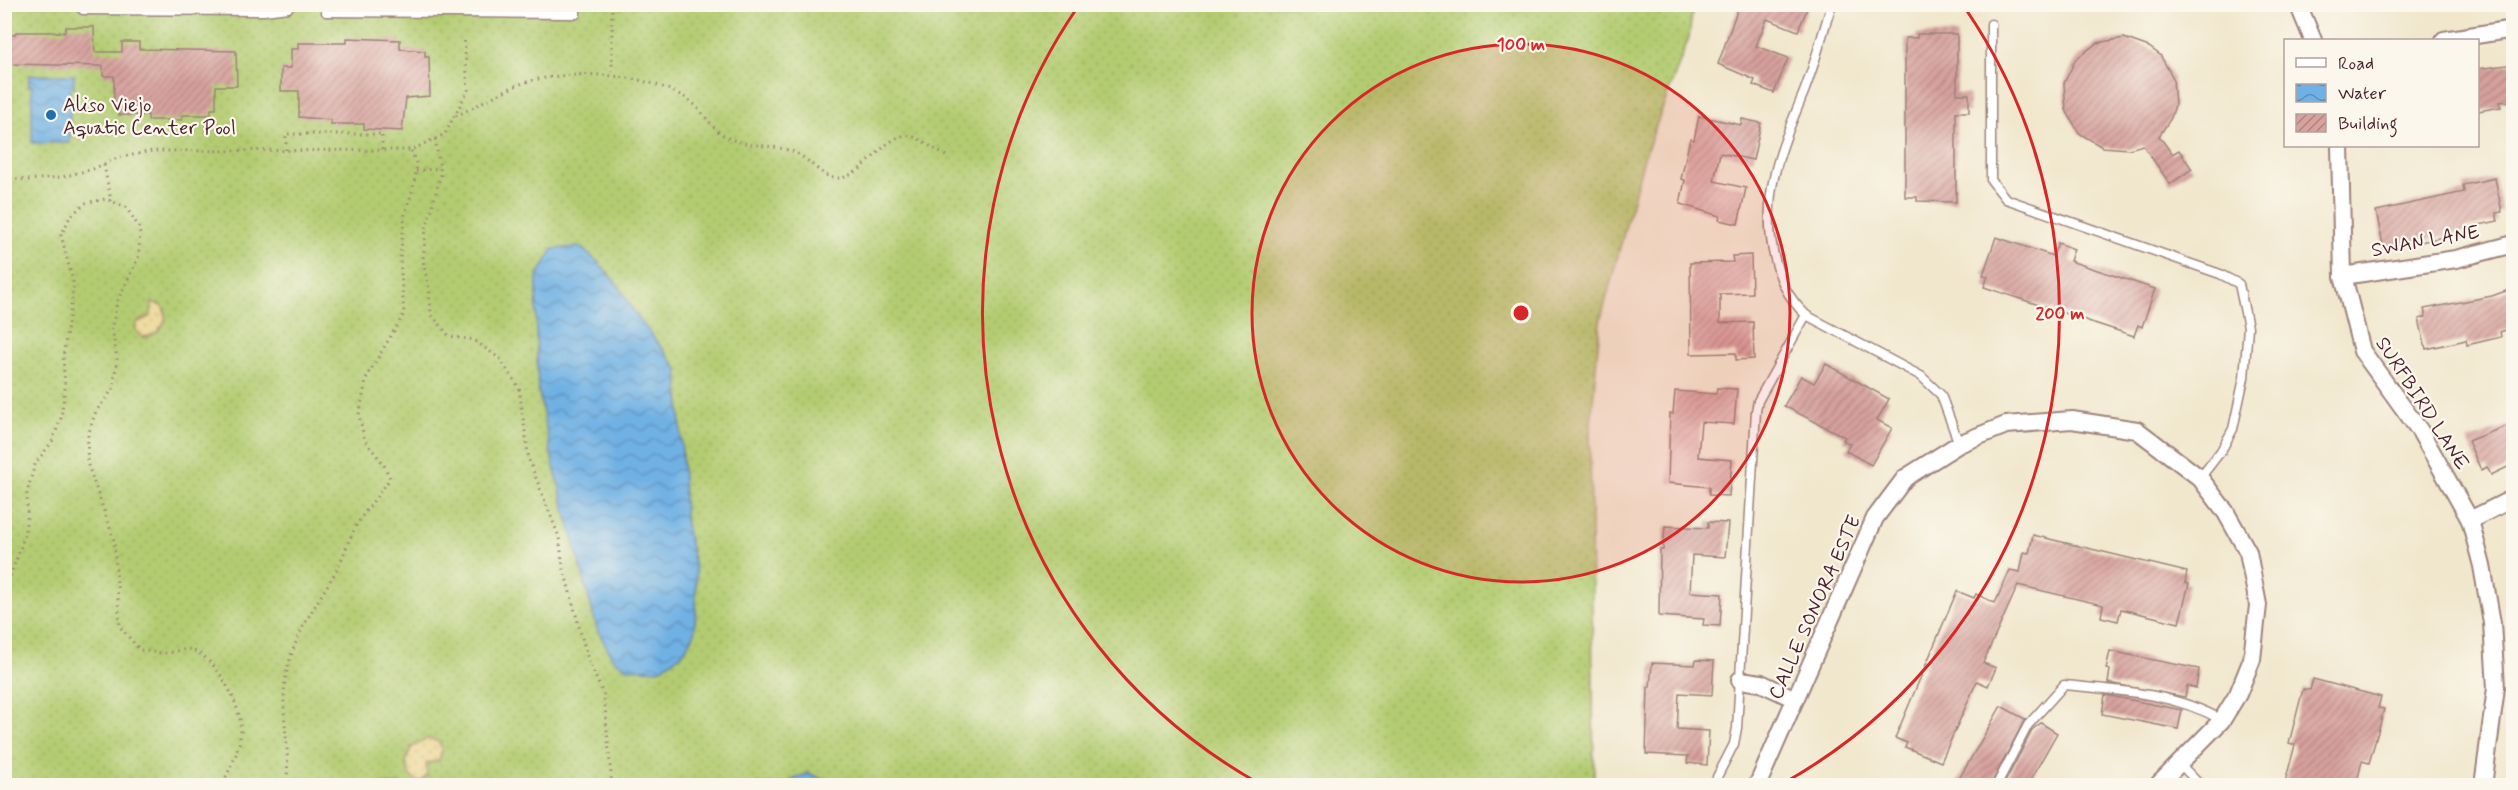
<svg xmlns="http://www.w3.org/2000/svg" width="2518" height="790" font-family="Mynerve,sans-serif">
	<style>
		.grass { fill: url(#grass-dots); stroke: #7e764e; stroke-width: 1.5 }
		.sand { fill: url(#sand-dots); stroke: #9c7c64; stroke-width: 1.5 }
		.water { fill: url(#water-waves); stroke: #5c6888; stroke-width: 1.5 }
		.building { fill: url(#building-hatch) }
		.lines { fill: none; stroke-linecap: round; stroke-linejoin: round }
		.service-casing { stroke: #9e837c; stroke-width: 11 }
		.minor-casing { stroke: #9e837c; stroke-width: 20 }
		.path { stroke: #9e837c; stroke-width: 3; stroke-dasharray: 1.5 4.5; stroke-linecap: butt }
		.service { stroke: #fff; stroke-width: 8 }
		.minor { stroke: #fff; stroke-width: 16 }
		.ring { fill: none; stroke: #d62828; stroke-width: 3 }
		.poi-dot { fill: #1f6fb2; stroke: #fbf7ec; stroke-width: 2 }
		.labels { text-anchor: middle; stroke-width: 4.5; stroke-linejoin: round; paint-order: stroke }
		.poi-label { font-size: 20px; fill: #4a1f2b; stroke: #fbf7ec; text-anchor: start }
		.street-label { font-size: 20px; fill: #4a1f2b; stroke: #fbf7ec }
		.centre { fill: #d62828; stroke: #fbf7ec; stroke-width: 3 }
		.ring-label { font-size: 18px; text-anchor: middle; font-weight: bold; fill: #d62828; stroke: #fbf7ec; stroke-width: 4.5; stroke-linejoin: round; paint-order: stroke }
	</style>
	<defs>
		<pattern id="grass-dots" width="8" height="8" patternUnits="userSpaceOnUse" patternTransform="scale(1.5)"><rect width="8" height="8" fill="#b3cc71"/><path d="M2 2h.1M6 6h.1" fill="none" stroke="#9baf62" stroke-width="1.8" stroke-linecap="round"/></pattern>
		<pattern id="sand-dots" width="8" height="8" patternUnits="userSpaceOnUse" patternTransform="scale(1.5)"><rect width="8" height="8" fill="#eeda9e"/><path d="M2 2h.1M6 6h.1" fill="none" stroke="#cebb88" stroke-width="1.8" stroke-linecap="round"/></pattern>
		<pattern id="water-waves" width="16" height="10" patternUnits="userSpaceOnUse" patternTransform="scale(1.5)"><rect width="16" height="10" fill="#6fb1e4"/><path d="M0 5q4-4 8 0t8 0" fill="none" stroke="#5d8fb9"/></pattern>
		<pattern id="building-hatch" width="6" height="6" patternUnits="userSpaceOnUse" patternTransform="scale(1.5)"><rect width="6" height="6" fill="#d7a19d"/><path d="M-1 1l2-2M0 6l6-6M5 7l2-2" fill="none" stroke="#b08380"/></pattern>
	</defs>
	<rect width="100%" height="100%" fill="#fbf7ec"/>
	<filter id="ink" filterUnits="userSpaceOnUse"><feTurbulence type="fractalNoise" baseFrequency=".0167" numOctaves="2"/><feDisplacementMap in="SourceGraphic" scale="12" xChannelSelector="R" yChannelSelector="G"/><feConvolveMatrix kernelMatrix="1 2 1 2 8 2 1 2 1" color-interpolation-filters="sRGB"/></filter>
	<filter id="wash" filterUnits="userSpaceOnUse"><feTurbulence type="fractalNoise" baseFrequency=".008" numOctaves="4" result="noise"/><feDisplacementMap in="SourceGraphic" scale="24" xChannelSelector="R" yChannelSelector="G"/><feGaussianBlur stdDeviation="1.35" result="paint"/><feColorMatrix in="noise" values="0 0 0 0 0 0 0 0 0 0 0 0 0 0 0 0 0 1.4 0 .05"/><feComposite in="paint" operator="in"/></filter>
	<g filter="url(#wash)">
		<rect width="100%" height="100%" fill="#f1e7cd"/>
		<!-- grass -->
		<polygon class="grass" points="5,5 1693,5 1689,37 1644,158 1600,322 1590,434 1594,785 5,785"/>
		<!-- sand -->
		<g class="sand">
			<path d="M152,302L162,306C172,320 158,337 142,337L136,330V323L151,316Z"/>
			<polygon points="428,738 439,742 442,749 439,761 426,763 427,775 423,780 418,782 409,775 406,761 411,748"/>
		</g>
		<!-- water -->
		<g class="water">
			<polygon points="29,75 74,75 74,87 70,88 70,143 32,143 32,86 29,86"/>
			<polygon points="580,247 599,263 621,289 636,315 678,369 685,519 696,573 696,612 694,635 682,654 659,670 627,668 613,659 597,629 553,463 538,388 536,331 537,277 553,249"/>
			<polygon points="808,773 822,779 827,785 788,785 790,781"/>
		</g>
		<g id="blocks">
			<!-- building -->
			<g class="building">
				<polygon points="1733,4 1809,4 1798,31 1767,19 1756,46 1788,58 1774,93 1753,85 1755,80 1718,64 1738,8"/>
				<polygon points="66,27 94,27 95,52 122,52 122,42 139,42 139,49 236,51 237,86 216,86 216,109 211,109 211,115 182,115 182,120 148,120 148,115 119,115 119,109 114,109 114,76 103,76 103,66 9,64 9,35 15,35 16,32 65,32"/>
				<polygon points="1917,34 1957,34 1957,94 1969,94 1969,112 1956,112 1956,202 1917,201 1917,197 1905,197 1905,38 1917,38"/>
				<polygon points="347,38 400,40 400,49 425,51 425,57 429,57 430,96 406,98 402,131 364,129 364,124 331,124 331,120 299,117 299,91 281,91 281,68 291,68 291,49 298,49 298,43 347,43"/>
				<polygon points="2124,38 2149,47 2160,55 2173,78 2175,105 2171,118 2159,136 2172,154 2179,150 2192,169 2170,184 2143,145 2129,149 2102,147 2079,133 2066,110 2064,83 2076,59 2097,43"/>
				<polygon points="2514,64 2514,101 2499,102 2501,107 2478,111 2478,69"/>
				<polygon points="1699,116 1741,125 1742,119 1761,123 1753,160 1720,153 1714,181 1746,188 1738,224 1719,220 1720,216 1680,204 1685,180 1681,179 1690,139 1694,140"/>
				<polygon points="2495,178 2502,212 2496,213 2498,221 2465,228 2466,232 2384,250 2376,211 2464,192 2463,185"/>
				<polygon points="1996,237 2053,256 2058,243 2074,249 2070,261 2155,289 2142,327 2138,325 2134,336 1984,287 1988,276 1983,275"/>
				<polygon points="1751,255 1752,293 1720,294 1720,323 1753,322 1754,359 1736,360 1736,353 1691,354 1690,263 1733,262 1732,256"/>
				<polygon points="2514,288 2514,327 2500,332 2501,337 2467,345 2466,340 2426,349 2419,319 2426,317 2424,309 2492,296"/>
				<polygon points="1826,364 1889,399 1877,420 1892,428 1871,465 1846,451 1850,444 1843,440 1845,437 1784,406 1801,376 1814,383"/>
				<polygon points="1717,388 1737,389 1734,424 1701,422 1698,457 1732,460 1729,496 1709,495 1709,487 1668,483 1670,413 1673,414 1675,391 1716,394"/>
				<polygon points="2514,423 2514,464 2491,475 2487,467 2481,470 2468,441"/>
				<polygon points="1708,522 1728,523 1725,557 1692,555 1690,592 1722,594 1720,626 1703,625 1704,619 1659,616 1660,550 1663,550 1665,526 1708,528"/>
				<polygon points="2033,535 2187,572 2185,583 2189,584 2179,623 2121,609 2118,621 2101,617 2103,605 2018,585 1983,663 1996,668 1988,686 1977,681 1941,762 1905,747 1907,743 1895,738 1957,591 1974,598 1976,594 1995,603 2010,570 2020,572 2024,552 2029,553"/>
				<polygon points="2110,651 2199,669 2196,688 2187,686 2185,697 2108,683 2110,670 2106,669"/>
				<polygon points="1696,660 1714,661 1712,695 1679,693 1677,729 1709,731 1707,765 1687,763 1688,756 1646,754 1648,687 1650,687 1652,663 1695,665"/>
				<polygon points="2313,679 2381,697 2378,708 2384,709 2380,725 2369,763 2362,761 2356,786 2284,786 2295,745 2289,743 2303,689 2310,690"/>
				<polygon points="2105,695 2182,710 2178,729 2102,714"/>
				<polygon points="2001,706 2025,719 1990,786 1955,786"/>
				<polygon points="2041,723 2057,733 2027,786 2003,786 2033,729"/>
			</g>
		</g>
	</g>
	<g filter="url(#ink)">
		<use href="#blocks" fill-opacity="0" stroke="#9e837c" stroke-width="1.5"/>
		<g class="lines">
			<!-- service casing -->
			<g class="service-casing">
				<g id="service">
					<polyline points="76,4 83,10 264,11 288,8 288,4"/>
					<polyline points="326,4 326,12 576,14 576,4"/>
					<path d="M1832,4C1822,34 1815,64 1804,92C1782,146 1761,192 1773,251C1779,278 1786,296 1806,315L1921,376L1941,395L1959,444"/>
					<polyline points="1991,24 1991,180 2006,199 2220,274 2239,284 2248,327 2244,378 2233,429 2221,451 2200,478"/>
					<polyline points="2180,764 2201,786"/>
					<polyline points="1717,777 1734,744 1737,728 1756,411 1758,401 1806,315"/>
					<path d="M1996,786L2028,725L2064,685C2118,690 2174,693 2222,720"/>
				</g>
			</g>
			<!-- minor casing -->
			<g class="minor-casing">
				<g id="minor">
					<polyline points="2298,4 2313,40"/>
					<polyline points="2444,40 2514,29"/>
					<polyline points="2340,146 2343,276 2362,351 2420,431 2470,520 2482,566 2492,623 2496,688 2483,786"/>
					<polyline points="2343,276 2456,259 2514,244"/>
					<polyline points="2470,520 2514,498"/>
					<polyline points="1740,680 1761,683 1795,699"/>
					<polyline points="1757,786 1875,518 1905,478 1959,444 2006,425 2072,420 2137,430 2200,478 2225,511 2248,552 2258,605 2252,659 2238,694 2222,720 2157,786"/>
				</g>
			</g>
			<!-- path -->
			<g class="path">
				<polyline points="612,4 612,76"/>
				<path d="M456,116C479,105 510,85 534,80C581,70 642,73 684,97C700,105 708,125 723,135C742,147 767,144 788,150C807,155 820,176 834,178C866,181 884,130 911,136C922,139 935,150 946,156"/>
				<polyline points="435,139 441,174 426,228 423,261 429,288 431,314 449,336 474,340 500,359 519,388 529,460 559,537 563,566 588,660 604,696 612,786"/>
				<polyline points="286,150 286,134 382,134 382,152"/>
				<polyline points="104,165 111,201"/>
				<polyline points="416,171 440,168"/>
				<polyline points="4,178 27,180 62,177 93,169 117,158 152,151 411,150 445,134 468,90 464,37"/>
				<path d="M4,593L22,544L27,519V492L35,464L52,442L61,418L65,388L63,357L74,286L61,235L70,217L85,203L106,199L126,207L140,229L139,256L117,302L112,329L117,359L113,389L96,411L88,435L87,462L114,540L120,627L140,650C148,651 156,653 164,653C173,653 183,648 191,650C216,656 241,705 241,729C240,751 231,767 221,786"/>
				<path d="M286,786C292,748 278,710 287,671C295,632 318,603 337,569C345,554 349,537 358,523C367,507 380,494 390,478L383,463L365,441L359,415L367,376L404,314L400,259L405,213L413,189L417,166L411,150"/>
			</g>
			<!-- service -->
			<use href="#service" class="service"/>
			<!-- minor -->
			<use href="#minor" class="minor"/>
		</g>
	</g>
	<!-- distance rings -->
	<circle cx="1521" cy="313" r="269" fill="#d62828" fill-opacity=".12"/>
	<g class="ring">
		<circle cx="1521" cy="313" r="269"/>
		<path d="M1260 784A539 539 0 0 1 1077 8M1965 8A539 539 0 0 1 1782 784"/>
	</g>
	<!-- markers -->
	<circle class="poi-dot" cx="51" cy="115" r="6"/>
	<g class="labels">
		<!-- poi labels -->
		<g class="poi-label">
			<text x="63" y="111">Aliso Viejo<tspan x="63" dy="23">Aquatic Center Pool</tspan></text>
		</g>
		<!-- street labels -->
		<g class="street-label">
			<text transform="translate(2425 240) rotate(-10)" y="7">SWAN LANE</text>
			<text transform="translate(2423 403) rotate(57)" y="7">SURFBIRD LANE</text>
			<text transform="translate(1814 607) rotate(-66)" y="7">CALLE SONORA ESTE</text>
		</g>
	</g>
	<circle cx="1521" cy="313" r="9" class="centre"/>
	<g class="ring-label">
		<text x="1521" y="50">100 m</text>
		<text x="2060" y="319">200 m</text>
	</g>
	<!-- margin -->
	<rect width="2518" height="790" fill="none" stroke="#fbf7ec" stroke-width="24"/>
	<!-- legend -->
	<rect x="2284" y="39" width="195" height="108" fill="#fbf7ec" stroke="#b4a19f" stroke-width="1.5"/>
	<rect x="2296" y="58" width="30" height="9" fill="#ffffff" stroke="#b4a19f" stroke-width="1.5"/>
	<text x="2338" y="69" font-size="18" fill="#4a1f2b">Road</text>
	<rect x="2296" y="84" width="30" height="18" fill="url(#water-waves)" stroke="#b4a19f" stroke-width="1.5"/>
	<text x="2338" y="99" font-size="18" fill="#4a1f2b">Water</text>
	<rect x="2296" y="114" width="30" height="18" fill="url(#building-hatch)" stroke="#b4a19f" stroke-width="1.5"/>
	<text x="2338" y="129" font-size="18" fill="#4a1f2b">Building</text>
</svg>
